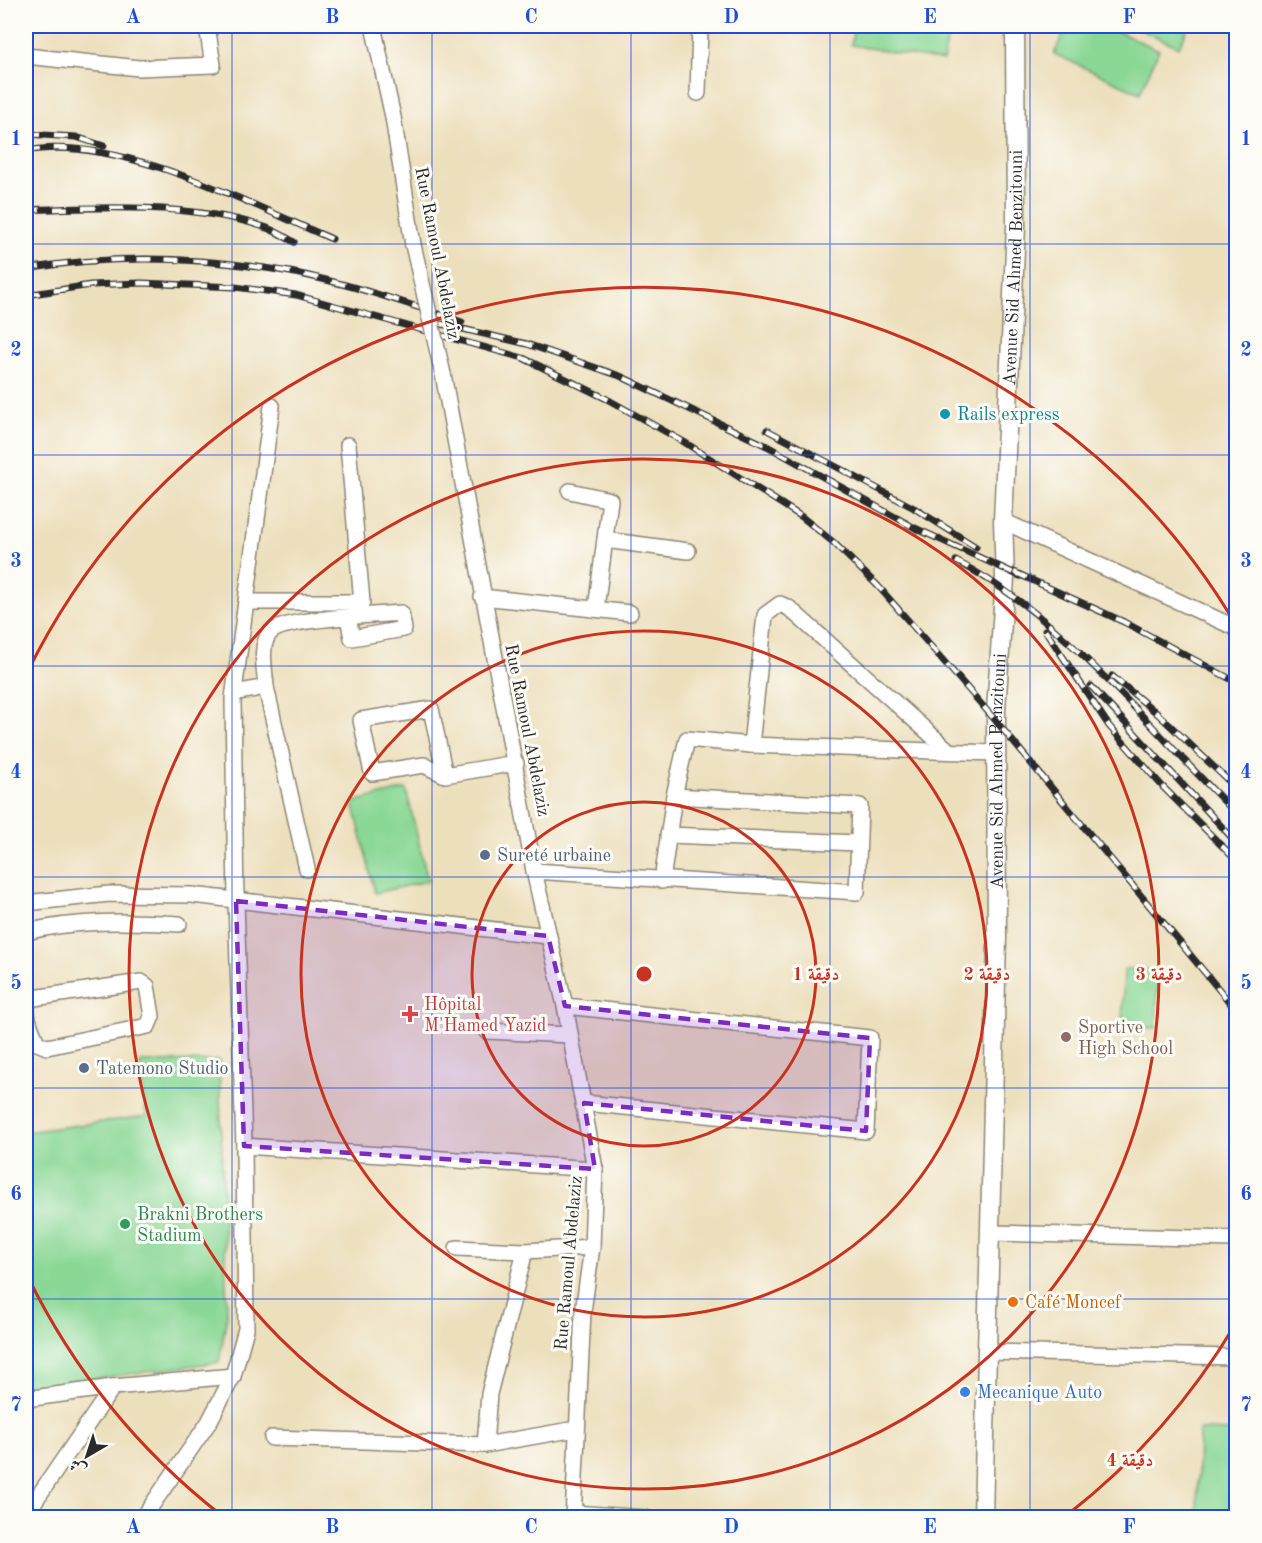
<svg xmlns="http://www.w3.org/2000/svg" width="1262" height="1543" font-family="'Old Standard TT',Amiri,serif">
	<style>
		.green { fill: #8bd896; stroke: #5b8260; stroke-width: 1.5 }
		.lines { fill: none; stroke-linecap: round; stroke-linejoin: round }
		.minor-casing { stroke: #8c8574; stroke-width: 18 }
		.major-casing { stroke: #8c8574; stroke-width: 21 }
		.minor { stroke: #fff; stroke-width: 15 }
		.major { stroke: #fff; stroke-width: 18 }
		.rail-casing { stroke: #2b2b2b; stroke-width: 7 }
		.rail { stroke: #fdfcf7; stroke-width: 4.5; stroke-dasharray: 14; stroke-linecap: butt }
		.minor-bridge-casing { stroke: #8c8574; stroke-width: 18; stroke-linecap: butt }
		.minor-bridge { stroke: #fff; stroke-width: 15 }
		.marked { fill: #7b2cbf; fill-opacity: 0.2; stroke: #7b2cbf; stroke-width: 4.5; stroke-dasharray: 12 8; stroke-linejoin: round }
		.grid { fill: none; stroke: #1d4ed8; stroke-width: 1.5; stroke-opacity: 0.55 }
		.ring { fill: none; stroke: #c8321e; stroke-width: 3 }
		.culture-dot { fill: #0f9aa8; stroke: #fdfcf7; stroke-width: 2 }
		.service-dot { fill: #5c6f8a; stroke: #fdfcf7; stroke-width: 2 }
		.health-dot { fill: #e0444e; stroke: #fdfcf7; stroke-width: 2 }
		.education-dot { fill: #8d6e63; stroke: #fdfcf7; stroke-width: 2 }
		.leisure-dot { fill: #2e9e5b; stroke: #fdfcf7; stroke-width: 2 }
		.food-dot { fill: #e8710a; stroke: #fdfcf7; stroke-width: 2 }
		.shop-dot { fill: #3f7fe0; stroke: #fdfcf7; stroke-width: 2 }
		.labels { text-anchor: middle; stroke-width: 6; stroke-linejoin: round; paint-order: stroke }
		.street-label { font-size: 18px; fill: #2b2b2b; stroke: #fdfcf7 }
		.culture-label { font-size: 18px; fill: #0d838f; stroke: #fdfcf7; text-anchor: start }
		.service-label { font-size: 18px; fill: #4e5e75; stroke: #fdfcf7; text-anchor: start }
		.health-label { font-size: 18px; fill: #be3a42; stroke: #fdfcf7; text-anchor: start }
		.education-label { font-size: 18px; fill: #785e54; stroke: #fdfcf7; text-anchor: start }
		.leisure-label { font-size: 18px; fill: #27864d; stroke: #fdfcf7; text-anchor: start }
		.food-label { font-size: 18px; fill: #c56008; stroke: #fdfcf7; text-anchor: start }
		.shop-label { font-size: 18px; fill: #366cbe; stroke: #fdfcf7; text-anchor: start }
		.centre { fill: #c8321e; stroke: #fdfcf7; stroke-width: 3 }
		.ring-label { font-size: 18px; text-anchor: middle; font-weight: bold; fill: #c8321e; stroke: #fdfcf7; stroke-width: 6; stroke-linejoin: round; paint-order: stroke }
		.neatline { fill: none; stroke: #1d4ed8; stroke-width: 2 }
		.grid-label { font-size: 20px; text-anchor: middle; font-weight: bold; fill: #1d4ed8 }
	</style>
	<rect width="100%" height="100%" fill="#fdfcf7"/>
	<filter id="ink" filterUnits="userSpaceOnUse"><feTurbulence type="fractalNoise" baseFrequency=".0167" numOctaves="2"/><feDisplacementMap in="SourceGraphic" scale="12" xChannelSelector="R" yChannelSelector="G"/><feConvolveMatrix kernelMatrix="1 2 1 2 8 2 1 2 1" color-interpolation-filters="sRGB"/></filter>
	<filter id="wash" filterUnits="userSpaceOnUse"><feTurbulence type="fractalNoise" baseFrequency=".008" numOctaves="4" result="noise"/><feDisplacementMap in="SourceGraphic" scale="24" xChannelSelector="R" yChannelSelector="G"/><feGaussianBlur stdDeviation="1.35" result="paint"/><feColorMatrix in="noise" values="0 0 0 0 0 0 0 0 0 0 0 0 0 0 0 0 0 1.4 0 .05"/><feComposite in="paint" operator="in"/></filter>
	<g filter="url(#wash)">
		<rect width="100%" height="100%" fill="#ecdfbc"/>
		<!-- green -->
		<g class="green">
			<polygon points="854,26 950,26 943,61 851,45"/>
			<polygon points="1067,26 1105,26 1159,50 1140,93 1054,54"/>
			<polygon points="1132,26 1189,26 1179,47"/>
			<polygon points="406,789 428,881 375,893 353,802"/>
			<polygon points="1124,969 1158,970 1156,1028 1122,1027"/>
			<polygon points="219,1061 227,1316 219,1362 26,1388 26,1132 146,1116 140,1062"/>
			<polygon points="1199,1430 1236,1431 1236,1517 1197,1517"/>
		</g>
	</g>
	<g filter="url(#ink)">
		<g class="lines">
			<!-- minor casing -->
			<g class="minor-casing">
				<g id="minor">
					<polyline points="373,26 393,117 413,245"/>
					<polyline points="26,56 139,68 213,65 207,26"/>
					<polyline points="698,93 700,26"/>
					<polyline points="443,374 534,871 565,1006 595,1169 592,1247 583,1312 573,1518"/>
					<polyline points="570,491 610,500 596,609"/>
					<polyline points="1003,521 1236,628"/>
					<polyline points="605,540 688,551"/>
					<polyline points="482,597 630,613"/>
					<polyline points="246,602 362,602 348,445"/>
					<polyline points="266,687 307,869"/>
					<path d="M234,693L266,687C265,671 259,645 270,633C282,618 378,615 401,613L404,629L352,638L348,617"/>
					<polyline points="751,745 765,615 780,604 789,608 948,750"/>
					<polyline points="445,775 431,709 361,720 372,773 424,765 445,775 516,763"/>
					<polyline points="668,835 858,843"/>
					<polyline points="534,871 857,892 860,806 674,796"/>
					<polyline points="662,881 674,796 687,739 751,745 996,753"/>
					<polyline points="26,903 109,894 192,895 548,936"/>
					<path d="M26,932C76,920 127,921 179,924"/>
					<path d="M141,982L147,986L152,1016L148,1026L47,1047L37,1043C32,1030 24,1016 28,1001L34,998Z"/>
					<polyline points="565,1006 870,1038 866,1131 584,1103"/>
					<polyline points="487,1031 570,1035"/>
					<polyline points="244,1146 595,1169"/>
					<polyline points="991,1233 1236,1239"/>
					<polyline points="457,1248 525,1251 592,1247"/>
					<polyline points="986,1352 1236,1357"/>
					<polyline points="113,1387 233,1376"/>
					<polyline points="26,1399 113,1387 26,1514"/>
					<polyline points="272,1438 485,1445 576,1429"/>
					<polyline points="485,1445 489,1394 525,1251"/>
					<polyline points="573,1513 646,1518"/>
					<polyline points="143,1518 209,1422 233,1376 246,1329 244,1146 236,901 233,699 272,406"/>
				</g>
			</g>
			<!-- major casing -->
			<g class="major-casing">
				<g id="major">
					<path id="s1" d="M983,1518L997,938L996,710L1005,578L1003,521L1016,226L1015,26"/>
				</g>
			</g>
			<!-- minor -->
			<use href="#minor" class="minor"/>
			<!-- major -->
			<use href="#major" class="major"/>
			<!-- rail casing -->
			<g class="rail-casing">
				<g id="rail">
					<polyline points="26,134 76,137 104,146"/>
					<path d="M26,151C116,133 249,204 332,239"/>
					<path d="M26,210C100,207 189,203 261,226C272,229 284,236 294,242"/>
					<path d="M26,269C112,254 204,257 290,272C348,283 406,303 462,322"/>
					<polyline points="26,295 91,285 141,283 235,287 296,295 523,358 605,398 684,442 802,517 833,542 878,586 996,721 1236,1010"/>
					<polyline points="437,323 527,344 620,376 767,446 915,528 1020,576"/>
					<polyline points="767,430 914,508 976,547"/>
					<path d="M956,561C1064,616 1150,730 1236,813"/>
					<polyline points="1014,572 1124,622 1236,682"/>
					<polyline points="1045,630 1109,726 1163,787 1236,860"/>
					<polyline points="1112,676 1158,714 1236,788"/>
					<polyline points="1091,686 1236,842"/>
				</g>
			</g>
			<!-- rail -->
			<use href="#rail" class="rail"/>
			<!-- minor-bridge casing -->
			<g class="minor-bridge-casing">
				<polyline id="minor-bridge" points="413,245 443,374"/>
			</g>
			<!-- minor-bridge -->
			<use href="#minor-bridge" class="minor-bridge"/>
		</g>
	</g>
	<!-- marked area -->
	<path class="marked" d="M236,901L548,936L565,1006L870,1038L866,1131L584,1103L595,1169L244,1146Z"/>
	<!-- grid -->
	<path class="grid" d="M232,26V1518M432,26V1518M631,26V1518M830,26V1518M1030,26V1518M26,244H1236M26,455H1236M26,666H1236M26,877H1236M26,1088H1236M26,1299H1236"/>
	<!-- distance rings -->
	<g class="ring">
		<circle cx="644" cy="974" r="172"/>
		<circle cx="644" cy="974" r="343"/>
		<circle cx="644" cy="974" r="515"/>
		<path d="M1236 1323A687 687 0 0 1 1067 1515M221 1515A687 687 0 0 1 27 1275M27 673A687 687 0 0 1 1236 625"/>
	</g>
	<!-- markers -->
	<circle class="culture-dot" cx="945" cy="414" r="6"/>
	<g class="service-dot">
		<circle cx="485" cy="855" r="6"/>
		<circle cx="84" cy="1068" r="6"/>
	</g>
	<path class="health-dot" d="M407 1005h6v6h6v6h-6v6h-6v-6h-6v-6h6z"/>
	<circle class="education-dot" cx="1066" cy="1037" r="6"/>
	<circle class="leisure-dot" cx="125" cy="1224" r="6"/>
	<circle class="food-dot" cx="1013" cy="1302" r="6"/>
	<circle class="shop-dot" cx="965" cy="1392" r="6"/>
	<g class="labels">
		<!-- street labels -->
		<g class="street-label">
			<text transform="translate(438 253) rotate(79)" y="6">Rue Ramoul Abdelaziz</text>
			<text dy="6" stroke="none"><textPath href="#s1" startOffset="1251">Avenue Sid Ahmed Benzitouni</textPath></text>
			<text transform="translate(528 730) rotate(79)" y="6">Rue Ramoul Abdelaziz</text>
			<text dy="6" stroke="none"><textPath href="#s1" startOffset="747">Avenue Sid Ahmed Benzitouni</textPath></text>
			<text transform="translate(568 1263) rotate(-85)" y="6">Rue Ramoul Abdelaziz</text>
		</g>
		<!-- culture labels -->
		<g class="culture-label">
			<text x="957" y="420">Rails express</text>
		</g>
		<!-- service labels -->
		<g class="service-label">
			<text x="497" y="861">Sureté urbaine</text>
			<text x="96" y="1074">Tatemono Studio</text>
		</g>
		<!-- health labels -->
		<g class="health-label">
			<text x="424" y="1010">Hôpital<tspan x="424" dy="21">M'Hamed Yazid</tspan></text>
		</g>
		<!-- education labels -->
		<g class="education-label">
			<text x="1078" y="1033">Sportive<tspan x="1078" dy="21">High School</tspan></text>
		</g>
		<!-- leisure labels -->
		<g class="leisure-label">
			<text x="137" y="1220">Brakni Brothers<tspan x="137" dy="21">Stadium</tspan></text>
		</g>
		<!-- food labels -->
		<g class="food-label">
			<text x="1025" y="1308">Café Moncef</text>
		</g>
		<!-- shop labels -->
		<g class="shop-label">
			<text x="977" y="1398">Mecanique Auto</text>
		</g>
	</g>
	<circle cx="644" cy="974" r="9" class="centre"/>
	<g class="ring-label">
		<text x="816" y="980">1 دقيقة</text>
		<text x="987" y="980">2 دقيقة</text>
		<text x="1159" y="980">3 دقيقة</text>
		<text x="1130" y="1466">4 دقيقة</text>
	</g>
	<!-- margin -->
	<rect width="1262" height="1543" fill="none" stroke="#fdfcf7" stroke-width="66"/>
	<!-- north arrow -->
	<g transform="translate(87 1456) rotate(219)" stroke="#fdfcf7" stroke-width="4.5" paint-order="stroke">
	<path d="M0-4.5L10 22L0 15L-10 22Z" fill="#2b2b2b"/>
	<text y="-9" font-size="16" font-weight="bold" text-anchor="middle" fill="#2b2b2b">ش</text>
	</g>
	<rect x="33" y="33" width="1196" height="1477" class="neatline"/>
	<g class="grid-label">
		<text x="133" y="23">A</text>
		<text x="332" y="23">B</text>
		<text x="531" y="23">C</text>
		<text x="731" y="23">D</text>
		<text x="930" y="23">E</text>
		<text x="1129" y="23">F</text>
		<text x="16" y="145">1</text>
		<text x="1246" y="145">1</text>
		<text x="16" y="356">2</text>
		<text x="1246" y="356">2</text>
		<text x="16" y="567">3</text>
		<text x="1246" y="567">3</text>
		<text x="16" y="778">4</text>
		<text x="1246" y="778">4</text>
		<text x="16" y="989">5</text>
		<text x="1246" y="989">5</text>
		<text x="16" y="1200">6</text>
		<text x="1246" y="1200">6</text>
		<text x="16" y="1411">7</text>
		<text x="1246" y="1411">7</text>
		<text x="133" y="1533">A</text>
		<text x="332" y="1533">B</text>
		<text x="531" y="1533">C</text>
		<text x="731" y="1533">D</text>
		<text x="930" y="1533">E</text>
		<text x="1129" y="1533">F</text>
	</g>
</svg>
